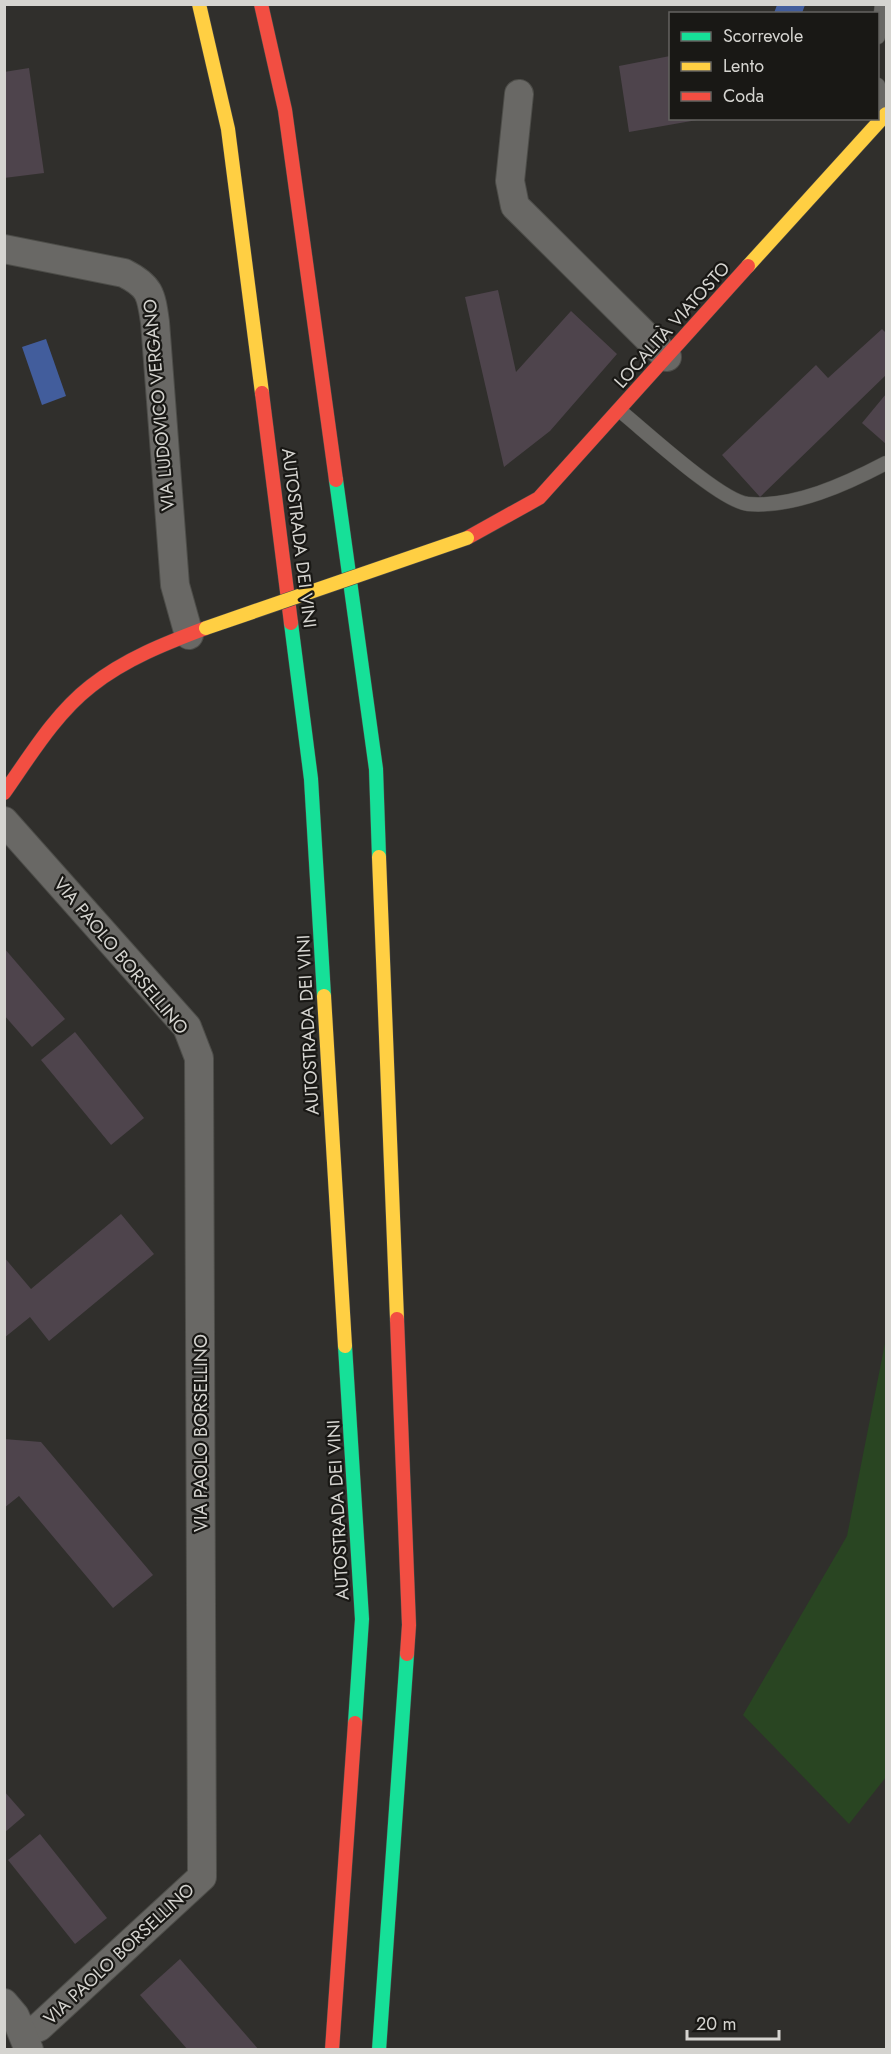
<svg xmlns="http://www.w3.org/2000/svg" width="891" height="2054" font-family="Jost,sans-serif">
	<style>
		.green { fill: #294522 }
		.water { fill: #425d9c }
		.building { fill: #4e444c }
		.lines { fill: none; stroke-linecap: round; stroke-linejoin: round }
		.lane-casing { stroke: #4d4d49; stroke-width: 15 }
		.street-casing { stroke: #4d4d49; stroke-width: 30 }
		.fast-casing { stroke: #4d4d49; stroke-width: 15 }
		.slow-casing { stroke: #4d4d49; stroke-width: 15 }
		.jam-casing { stroke: #4d4d49; stroke-width: 15 }
		.lane { stroke: #696865; stroke-width: 14 }
		.street { stroke: #696865; stroke-width: 28 }
		.fast { stroke: #16e098; stroke-width: 14 }
		.slow { stroke: #ffcf43; stroke-width: 14 }
		.jam { stroke: #f24e42; stroke-width: 14 }
		.slow-bridge-casing { stroke: #4d4d49; stroke-width: 15; stroke-linecap: butt }
		.slow-bridge { stroke: #ffcf43; stroke-width: 14 }
		.labels { text-anchor: middle; stroke-width: 4.5; stroke-linejoin: round; paint-order: stroke }
		.street-label { font-size: 18px; fill: #d5d4d0; stroke: #191815 }
	</style>
	<rect width="100%" height="100%" fill="#302f2c"/>
	<!-- green -->
	<polygon class="green" points="886,1338 886,1777 849,1824 743,1715 847,1536"/>
	<!-- water -->
	<g class="water">
		<polygon points="777,5 777,4 805,5 802,13 774,13"/>
		<polygon points="46,339 66,396 42,405 22,347"/>
	</g>
	<!-- building -->
	<g class="building">
		<polygon points="670,56 670,118 697,120 629,132 619,66"/>
		<polygon points="29,68 44,173 4,178 4,72"/>
		<polygon points="498,290 516,372 571,311 617,354 550,431 504,467 465,297"/>
		<polygon points="882,329 886,333 886,375 760,497 722,455 816,365 828,378"/>
		<polygon points="886,394 886,444 862,423"/>
		<polygon points="4,948 65,1019 32,1047 4,1015"/>
		<polygon points="75,1032 144,1118 111,1145 41,1060"/>
		<polygon points="121,1214 154,1254 49,1341 30,1317 4,1338 4,1257 31,1289"/>
		<polygon points="4,1439 41,1442 153,1575 113,1608 19,1496 4,1508"/>
		<polygon points="4,1791 25,1815 4,1833"/>
		<polygon points="40,1834 107,1918 75,1944 8,1860"/>
		<polygon points="180,1959 259,2050 188,2050 140,1995"/>
	</g>
	<g class="lines">
		<!-- lane casing -->
		<g class="lane-casing">
			<g id="lane">
				<polyline points="878,37 882,4"/>
				<polyline points="878,85 884,114"/>
				<path d="M619,410C644,430 720,501 748,504C794,508 846,484 886,463"/>
			</g>
		</g>
		<!-- street casing -->
		<g class="street-casing">
			<g id="street">
				<polyline points="519,94 510,181 515,206 667,357"/>
				<path d="M4,249L124,273C150,286 151,294 155,322L175,585L189,635"/>
				<polyline points="4,821 187,1027 199,1058 202,1877 39,2027 23,2034"/>
				<polyline points="4,2003 15,2016 29,2050"/>
			</g>
		</g>
		<!-- fast casing -->
		<g class="fast-casing">
			<g id="fast">
				<polyline points="336,480 376,769 379,857"/>
				<polyline points="291,623 311,779 324,996"/>
				<polyline points="345,1346 362,1619 355,1723"/>
				<polyline points="379,2050 407,1654"/>
			</g>
		</g>
		<!-- slow casing -->
		<g class="slow-casing">
			<g id="slow">
				<polyline points="199,4 228,129 262,393"/>
				<polyline points="748,266 886,114"/>
				<polyline points="379,857 397,1319"/>
				<polyline points="324,996 345,1346"/>
			</g>
		</g>
		<!-- jam casing -->
		<g class="jam-casing">
			<g id="jam">
				<polyline points="261,4 285,110 336,480"/>
				<polyline points="262,393 291,623"/>
				<polyline points="467,538 539,498 748,266"/>
				<path d="M4,793C30,756 55,714 91,686C125,659 166,643 206,628"/>
				<polyline points="397,1319 409,1625 407,1654"/>
				<polyline points="332,2050 355,1723"/>
			</g>
		</g>
		<!-- lane -->
		<use href="#lane" class="lane"/>
		<!-- street -->
		<use href="#street" class="street"/>
		<!-- fast -->
		<use href="#fast" class="fast"/>
		<!-- slow -->
		<use href="#slow" class="slow"/>
		<!-- jam -->
		<use href="#jam" class="jam"/>
		<!-- slow-bridge casing -->
		<g class="slow-bridge-casing">
			<polyline id="slow-bridge" points="206,628 467,538"/>
		</g>
		<!-- slow-bridge -->
		<use href="#slow-bridge" class="slow-bridge"/>
	</g>
	<g class="labels">
		<!-- street labels -->
		<g class="street-label">
			<text transform="translate(672 325) rotate(-48)" y="6">LOCALITÀ VIATOSTO</text>
			<text transform="translate(159 405) rotate(-95)" y="6">VIA LUDOVICO VERGANO</text>
			<text transform="translate(299 538) rotate(83)" y="6">AUTOSTRADA DEI VINI</text>
			<text transform="translate(121 956) rotate(50)" y="6">VIA PAOLO BORSELLINO</text>
			<text transform="translate(308 1025) rotate(-93)" y="6">AUTOSTRADA DEI VINI</text>
			<text transform="translate(201 1433) rotate(-90)" y="6">VIA PAOLO BORSELLINO</text>
			<text transform="translate(338 1510) rotate(-93)" y="6">AUTOSTRADA DEI VINI</text>
			<text transform="translate(119 1954) rotate(-43)" y="6">VIA PAOLO BORSELLINO</text>
		</g>
	</g>
	<!-- border -->
	<rect width="891" height="2054" fill="none" stroke="#d5d4d0" stroke-width="12"/>
	<!-- legend -->
	<rect x="669" y="12" width="210" height="108" fill="#191815" stroke="#646360" stroke-width="1.5"/>
	<rect x="681" y="32" width="30" height="9" fill="#16e098" stroke="#646360" stroke-width="1.5"/>
	<text x="723" y="42" font-size="18" fill="#d5d4d0">Scorrevole</text>
	<rect x="681" y="62" width="30" height="9" fill="#ffcf43" stroke="#646360" stroke-width="1.5"/>
	<text x="723" y="72" font-size="18" fill="#d5d4d0">Lento</text>
	<rect x="681" y="92" width="30" height="9" fill="#f24e42" stroke="#646360" stroke-width="1.5"/>
	<text x="723" y="102" font-size="18" fill="#d5d4d0">Coda</text>
	<!-- scale -->
	<path d="M687 2030v9h92v-9" fill="none" stroke="#d5d4d0" stroke-width="3"/>
	<text x="696" y="2030" font-size="18" fill="#d5d4d0" stroke="#191815" stroke-width="4.5" paint-order="stroke">20 m</text>
</svg>
